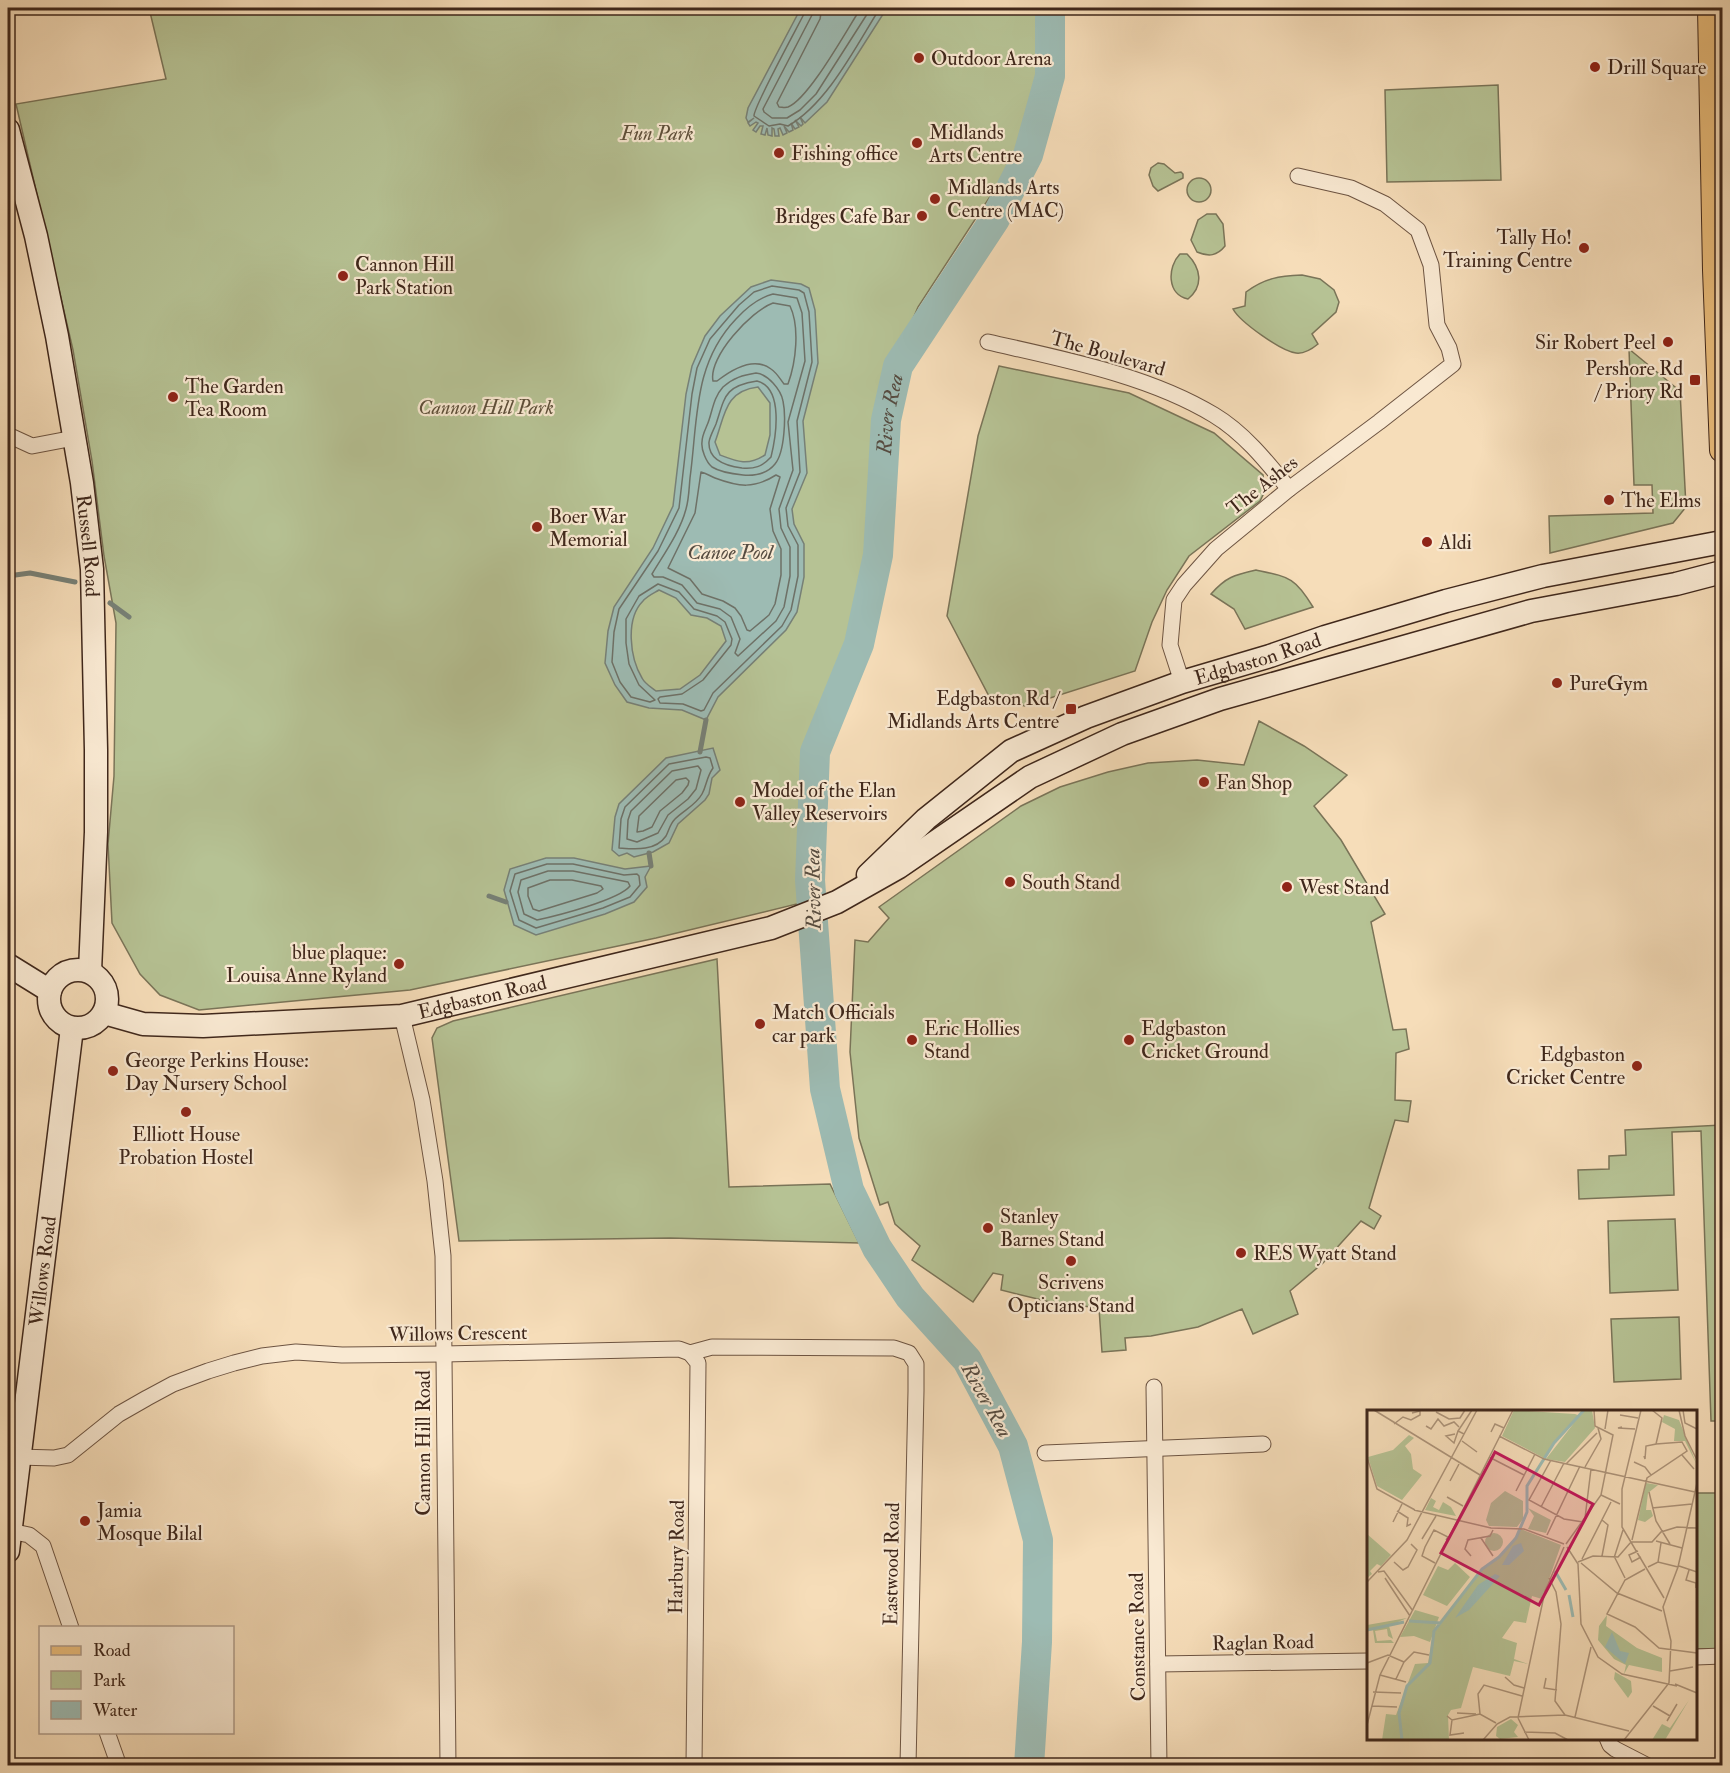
<svg xmlns="http://www.w3.org/2000/svg" width="1730" height="1773" font-family="'IM FELL Double Pica',serif">
	<style>
		.green { fill: #b6c294; stroke: #7a7458; stroke-width: 1.5 }
		.water { fill: #9dbbb3; stroke: #778076; stroke-width: 1.5; fill-rule: evenodd }
		.lines { fill: none; stroke-linecap: round; stroke-linejoin: round }
		.shore { stroke: #6e7167; stroke-width: 1.5 }
		.stream { stroke: #778076; stroke-width: 5 }
		.river { stroke: #9dbbb3; stroke-width: 30 }
		.street-casing { stroke: #6d5442; stroke-width: 17 }
		.secondary-casing { stroke: #3f271b; stroke-width: 25 }
		.primary-casing { stroke: #3f271b; stroke-width: 26 }
		.street { stroke: #f9e9d2; stroke-width: 15 }
		.secondary { stroke: #f9e9d2; stroke-width: 22 }
		.primary { stroke: #ebbe7c; stroke-width: 24 }
		.poi-dot { fill: #8f2418; stroke: #f9e9d2; stroke-width: 2 }
		.labels { text-anchor: middle; stroke-width: 4.5; stroke-linejoin: round; paint-order: stroke }
		.poi-label { font-size: 20px; fill: #3f271b; stroke: #f9e9d2; text-anchor: start }
		.park-label { font-size: 20px; font-style: italic; fill: #5d4e39; stroke: #f9e9d2 }
		.street-label { font-size: 20px; fill: #3f271b; stroke: #f9e9d2 }
		.water-label { font-size: 21px; font-style: italic; fill: #564c41; stroke: #f9e9d2 }
		.inset-river { fill: none; stroke: #9dbbb3; stroke-width: 3 }
		.inset-road { fill: none; stroke: #ad947a; stroke-width: 1.5 }
		.view { fill: #c2185b; fill-opacity: 0.15; stroke: #c2185b; stroke-width: 3 }
		.inset-edge { fill: none; stroke: #3f271b; stroke-width: 3 }
	</style>
	<rect width="100%" height="100%" fill="#f6ddb9"/>
	<filter id="stains"><feTurbulence type="fractalNoise" baseFrequency=".00333" numOctaves="4"/><feColorMatrix values="0 0 0 0 .2 0 0 0 0 .09 0 0 0 0 .02 0 0 0 .5 -.17"/></filter>
	<radialGradient id="worn" r=".72"><stop offset=".6" stop-color="#630" stop-opacity="0"/><stop offset="1" stop-color="#630" stop-opacity=".3"/></radialGradient>
	<!-- green -->
	<g class="green">
		<polygon points="149,8 1039,8 1038,81 1019,152 918,307 885,384 880,463 853,639 807,753 801,903 656,938 410,990 199,1010 160,995 140,974 112,923 108,844 114,776 116,623 104,556 92,461 73,350 16,104 166,79"/>
		<polygon points="1498,85 1501,180 1387,182 1385,90"/>
		<polygon points="1158,163 1164,164 1175,173 1181,172 1183,174 1183,178 1158,191 1153,186 1149,175 1151,168"/>
		<circle cx="1199" cy="190" r="12"/>
		<path d="M1207,214H1216L1223,224L1225,246C1217,256 1209,257 1197,252L1191,240L1198,220Z"/>
		<path d="M1180,254H1187C1201,268 1204,286 1188,299C1167,295 1167,267 1180,254Z"/>
		<path d="M1302,275L1320,279L1334,290L1339,302L1336,312L1312,334L1318,344C1312,349 1304,354 1296,353C1281,351 1240,322 1233,309L1245,306L1246,292C1265,278 1279,276 1302,275Z"/>
		<polygon points="1629,349 1680,391 1686,507 1673,523 1550,553 1549,516 1653,513 1652,485 1634,485"/>
		<polygon points="999,366 1129,393 1214,433 1263,475 1265,491 1260,501 1189,556 1167,590 1152,622 1135,671 1025,706 990,698 947,616 978,436"/>
		<path d="M1256,570C1289,577 1295,577 1313,607L1245,629L1234,609L1211,594C1226,577 1234,575 1256,570Z"/>
		<polygon points="1259,721 1304,746 1347,775 1314,806 1341,840 1385,914 1371,922 1393,1030 1406,1029 1409,1049 1396,1053 1395,1100 1411,1101 1408,1122 1395,1120 1369,1208 1381,1216 1374,1229 1361,1221 1323,1263 1290,1291 1298,1314 1253,1334 1242,1309 1198,1327 1151,1336 1125,1338 1126,1350 1102,1352 1099,1308 1050,1302 1001,1290 1003,1275 993,1273 973,1302 912,1260 920,1246 895,1224 888,1202 880,1205 859,1138 850,1052 855,940 868,942 889,918 879,907 1021,806 1060,787 1108,772 1148,763 1197,760 1244,765"/>
		<polygon points="717,959 729,1187 830,1184 859,1243 670,1238 459,1241 432,1038 437,1028 453,1021"/>
		<polygon points="1722,1125 1722,1421 1711,1421 1701,1131 1672,1132 1674,1195 1579,1199 1578,1170 1609,1169 1609,1156 1626,1155 1625,1130"/>
		<polygon points="1675,1219 1678,1290 1610,1293 1608,1221"/>
		<polygon points="1679,1317 1681,1379 1614,1382 1611,1319"/>
		<polygon points="1718,1449 1722,1449 1722,1649 1696,1649 1696,1493 1720,1493"/>
	</g>
	<!-- water -->
	<g class="water">
		<polygon points="801,8 887,8 827,102 805,123 800,117 803,124 801,126 795,120 799,127 795,129 791,123 793,130 789,132 784,126 787,133 783,135 780,128 778,129 779,136 775,136 774,129 772,128 772,136 768,135 767,128 765,135 761,134 763,126 760,126 756,132 753,130 758,123 756,122 750,126 748,123 754,118 748,122 746,118 748,108"/>
		<path d="M771,280L801,284L809,288L815,310L818,363L803,421L807,473L792,509L794,524L804,544V577L797,612L786,630L718,697L706,720L682,710L649,708L627,702L615,685L605,663L608,631L614,607L653,548L673,506L686,394L692,366L705,336L720,316L751,287ZM758,387L770,403V435L765,455C748,466 738,462 720,455L715,442C725,416 724,391 758,387ZM659,590L676,598L691,615L707,618L721,626L726,641L700,675L680,689L656,691C651,687 645,684 642,678C630,658 625,619 643,601C647,596 654,593 659,590Z"/>
		<polygon points="713,748 720,770 712,778 709,794 705,800 678,824 669,843 653,852 634,857 627,853 619,856 612,850 615,817 619,804 666,758"/>
		<polygon points="546,858 574,858 625,869 651,866 645,877 647,887 634,902 605,914 536,935 514,925 504,890 510,869"/>
	</g>
	<g class="lines">
		<!-- shore -->
		<g class="shore">
			<path d="M806,8L805,12C798,26 753,108 754,116L769,126L780,124L788,126C828,103 856,46 880,8"/>
			<polyline points="813,8 812,15 763,109 764,112 772,118 787,118 800,110 816,94 871,8"/>
			<path d="M822,8L820,19L777,103L779,107C782,107 785,108 788,107C809,99 847,29 861,8"/>
			<polygon points="772,286 799,290 804,293 809,312 812,362 797,421 800,472 786,508 788,526 798,545 798,576 791,610 782,626 713,693 704,710 701,711 683,704 660,703 658,699 660,697 682,694 703,680 731,645 732,639 725,622 717,616 694,609 679,592 658,584 639,596 626,619 626,643 629,664 639,685 655,700 650,702 631,697 620,682 612,662 614,632 619,609 658,551 679,508 692,394 697,368 710,339 739,305 754,292"/>
			<path d="M773,294L797,298L802,313L805,361L788,422L793,470L779,509L781,528L790,547V576L784,607L776,621L738,656L735,653L740,639L731,617L720,609L697,603L682,585L663,577H654L652,574C664,554 680,532 686,509C689,499 689,488 690,478C698,419 693,364 736,319C747,307 758,298 773,294Z"/>
			<path d="M773,303L790,306C800,327 796,362 788,384H784C780,379 777,373 771,369C754,356 731,370 717,381H713C708,357 751,311 773,303Z"/>
			<path d="M756,373C768,374 781,390 783,401C786,415 785,452 775,464C767,474 755,476 743,475C733,474 720,472 712,467C706,462 701,449 702,442C702,434 707,427 709,420C713,408 714,397 723,387C733,378 743,375 756,373Z"/>
			<path d="M757,381C784,388 776,437 771,457C762,467 754,469 742,468C727,466 708,460 709,442C710,436 714,429 716,424C725,397 724,386 757,381Z"/>
			<path d="M701,472C706,473 710,476 715,478C739,487 754,489 776,475L780,477L770,509L773,531L781,549V575L775,604L769,615L750,631L747,630L741,616L735,608L723,601L702,594L690,579L668,568L695,513Z"/>
			<path d="M706,757L710,758L713,768C706,778 707,785 702,794C696,805 684,810 675,819C670,824 669,830 666,836C655,852 633,849 619,848L621,819L625,807L669,764Z"/>
			<polygon points="698,766 701,770 696,789 688,799 668,815 658,833 637,842 627,839 628,820 631,811 672,771"/>
			<polygon points="686,778 689,781 688,785 682,793 660,811 652,827 643,831 637,832 639,816 676,780"/>
			<polygon points="547,864 573,864 624,875 637,874 639,876 640,885 630,897 603,908 536,928 519,920 510,891 515,874"/>
			<path d="M548,871H573L628,882L630,886C619,900 556,916 537,920L524,914L518,892L521,880Z"/>
			<polygon points="550,880 572,880 601,886 603,889 597,893 539,911 533,909 528,896 528,888"/>
		</g>
		<!-- stream -->
		<g class="stream">
			<polyline points="8,576 30,573 75,582"/>
			<polyline points="110,603 129,617"/>
			<polyline points="700,752 706,720"/>
			<polyline points="649,853 651,866"/>
			<polyline points="489,896 506,902"/>
		</g>
		<!-- river -->
		<path class="river" id="s1" d="M1029,1766L1037,1642L1038,1540L1013,1446L967,1360L910,1297L877,1248L849,1190L825,1089L810,880L815,752L859,644L878,555L886,420L898,366L995,219L1028,155L1050,76V8"/>
		<!-- street casing -->
		<g class="street-casing">
			<g id="street">
				<path d="M988,342C1062,359 1148,375 1214,415C1244,433 1267,462 1289,489"/>
				<polyline points="8,435 32,446 74,438"/>
				<polyline points="1182,682 1170,645 1174,600 1184,585 1216,549 1289,489 1379,422 1453,364 1449,348 1437,325 1431,265 1418,230 1385,204 1351,188 1298,176"/>
				<polyline points="402,1016 422,1100 435,1181 443,1256 448,1766"/>
				<polyline points="690,1353 698,1363 694,1766"/>
				<polyline points="1154,1387 1159,1766"/>
				<polyline points="1045,1453 1263,1444"/>
				<polyline points="18,1457 54,1458 68,1455 119,1414 147,1398 173,1384 208,1371 234,1363 262,1356 296,1352 342,1355 444,1354 679,1349 690,1353 712,1347 894,1348 909,1353 916,1364 916,1391 908,1766"/>
				<polyline points="10,1531 29,1535 43,1546 71,1628"/>
				<polyline points="1696,1657 1722,1656"/>
				<polyline points="1158,1664 1368,1661"/>
				<polyline points="107,1732 119,1766"/>
				<polyline points="1607,1738 1610,1745 1615,1749 1648,1766"/>
			</g>
		</g>
		<!-- secondary casing -->
		<g class="secondary-casing">
			<g id="secondary">
				<path id="s2" d="M8,130L36,236L57,336L82,483L92,569L96,750V832L90,971"/>
				<path id="s3" d="M868,875L926,819L1011,751L1086,717L1182,682L1270,656L1325,637L1446,601L1543,576L1722,542"/>
				<polyline points="8,965 50,991"/>
				<circle cx="78" cy="999" r="29"/>
				<path id="s4" d="M104,1013L143,1024L203,1026L402,1016L771,928L837,902L899,867L1030,777L1122,734L1220,699L1531,611L1676,584L1722,572"/>
				<path id="s5" d="M8,1551L72,1028"/>
			</g>
		</g>
		<!-- primary casing -->
		<g class="primary-casing">
			<polyline id="primary" points="1710,8 1715,270 1722,450"/>
		</g>
		<!-- street -->
		<use href="#street" class="street"/>
		<!-- secondary -->
		<use href="#secondary" class="secondary"/>
		<!-- primary -->
		<use href="#primary" class="primary"/>
	</g>
	<!-- markers -->
	<g class="poi-dot">
		<circle cx="919" cy="58" r="6"/>
		<circle cx="1595" cy="67" r="6"/>
		<circle cx="917" cy="143" r="6"/>
		<circle cx="779" cy="153" r="6"/>
		<circle cx="935" cy="199" r="6"/>
		<circle cx="922" cy="216" r="6"/>
		<circle cx="1584" cy="248" r="6"/>
		<circle cx="343" cy="276" r="6"/>
		<circle cx="1668" cy="342" r="6"/>
		<rect x="1689" y="374" width="12" height="12" rx="3"/>
		<circle cx="173" cy="397" r="6"/>
		<circle cx="1609" cy="500" r="6"/>
		<circle cx="537" cy="527" r="6"/>
		<circle cx="1427" cy="542" r="6"/>
		<circle cx="1557" cy="683" r="6"/>
		<rect x="1065" y="703" width="12" height="12" rx="3"/>
		<circle cx="1204" cy="782" r="6"/>
		<circle cx="740" cy="802" r="6"/>
		<circle cx="1010" cy="882" r="6"/>
		<circle cx="1287" cy="887" r="6"/>
		<circle cx="399" cy="964" r="6"/>
		<circle cx="760" cy="1024" r="6"/>
		<circle cx="912" cy="1040" r="6"/>
		<circle cx="1129" cy="1040" r="6"/>
		<circle cx="1637" cy="1066" r="6"/>
		<circle cx="113" cy="1071" r="6"/>
		<circle cx="186" cy="1112" r="6"/>
		<circle cx="988" cy="1228" r="6"/>
		<circle cx="1241" cy="1253" r="6"/>
		<circle cx="1071" cy="1261" r="6"/>
		<circle cx="85" cy="1521" r="6"/>
	</g>
	<g class="labels">
		<!-- poi labels -->
		<g class="poi-label">
			<text x="931" y="65">Outdoor Arena</text>
			<text x="1607" y="74">Drill Square</text>
			<text x="929" y="139">Midlands<tspan x="929" dy="23">Arts Centre</tspan></text>
			<text x="791" y="160">Fishing office</text>
			<text x="947" y="194">Midlands Arts<tspan x="947" dy="23">Centre (MAC)</tspan></text>
			<text x="910" y="223" text-anchor="end">Bridges Cafe Bar</text>
			<text x="1572" y="244" text-anchor="end">Tally Ho!<tspan x="1572" dy="23">Training Centre</tspan></text>
			<text x="355" y="271">Cannon Hill<tspan x="355" dy="23">Park Station</tspan></text>
			<text x="1656" y="349" text-anchor="end">Sir Robert Peel</text>
			<text x="1683" y="375" text-anchor="end">Pershore Rd<tspan x="1683" dy="23">/ Priory Rd</tspan></text>
			<text x="185" y="393">The Garden<tspan x="185" dy="23">Tea Room</tspan></text>
			<text x="1621" y="507">The Elms</text>
			<text x="549" y="523">Boer War<tspan x="549" dy="23">Memorial</tspan></text>
			<text x="1439" y="549">Aldi</text>
			<text x="1569" y="690">PureGym</text>
			<text x="1059" y="705" text-anchor="end">Edgbaston Rd /<tspan x="1059" dy="23">Midlands Arts Centre</tspan></text>
			<text x="1216" y="789">Fan Shop</text>
			<text x="752" y="797">Model of the Elan<tspan x="752" dy="23">Valley Reservoirs</tspan></text>
			<text x="1022" y="889">South Stand</text>
			<text x="1299" y="894">West Stand</text>
			<text x="387" y="959" text-anchor="end">blue plaque:<tspan x="387" dy="23">Louisa Anne Ryland</tspan></text>
			<text x="772" y="1019">Match Officials<tspan x="772" dy="23">car park</tspan></text>
			<text x="924" y="1035">Eric Hollies<tspan x="924" dy="23">Stand</tspan></text>
			<text x="1141" y="1035">Edgbaston<tspan x="1141" dy="23">Cricket Ground</tspan></text>
			<text x="1625" y="1061" text-anchor="end">Edgbaston<tspan x="1625" dy="23">Cricket Centre</tspan></text>
			<text x="125" y="1067">George Perkins House:<tspan x="125" dy="23">Day Nursery School</tspan></text>
			<text x="186" y="1141" text-anchor="middle">Elliott House<tspan x="186" dy="23">Probation Hostel</tspan></text>
			<text x="1000" y="1223">Stanley<tspan x="1000" dy="23">Barnes Stand</tspan></text>
			<text x="1253" y="1260">RES Wyatt Stand</text>
			<text x="1071" y="1289" text-anchor="middle">Scrivens<tspan x="1071" dy="23">Opticians Stand</tspan></text>
			<text x="97" y="1517">Jamia<tspan x="97" dy="23">Mosque Bilal</tspan></text>
		</g>
		<!-- park labels -->
		<g class="park-label">
			<text x="657" y="140">Fun Park</text>
			<text x="486" y="414">Cannon Hill Park</text>
		</g>
		<!-- street labels -->
		<g class="street-label">
			<text transform="translate(1108 353) rotate(16)" y="7">The Boulevard</text>
			<text transform="translate(1262 485) rotate(-38)" y="7">The Ashes</text>
			<text dy="7" stroke="none"><textPath href="#s2" startOffset="424">Russell Road</textPath></text>
			<text dy="7" stroke="none"><textPath href="#s3" startOffset="453">Edgbaston Road</textPath></text>
			<text dy="7" stroke="none"><textPath href="#s4" startOffset="382">Edgbaston Road</textPath></text>
			<text dy="7" stroke="none"><textPath href="#s5" startOffset="282">Willows Road</textPath></text>
			<text transform="translate(458 1333) rotate(-1)" y="7">Willows Crescent</text>
			<text transform="translate(423 1443) rotate(-90)" y="7">Cannon Hill Road</text>
			<text transform="translate(676 1557) rotate(-89)" y="7">Harbury Road</text>
			<text transform="translate(891 1564) rotate(-89)" y="7">Eastwood Road</text>
			<text transform="translate(1137 1637) rotate(-91)" y="7">Constance Road</text>
			<text transform="translate(1263 1642) rotate(-1)" y="7">Raglan Road</text>
		</g>
		<!-- water labels -->
		<g class="water-label">
			<text dy="7" stroke="none"><textPath href="#s1" startOffset="1420">River Rea</textPath></text>
			<text x="730" y="559">Canoe Pool</text>
			<text transform="translate(813 889) rotate(-91)" y="7">River Rea</text>
			<text transform="translate(987 1400) rotate(61)" y="7">River Rea</text>
		</g>
	</g>
	<!-- overview -->
	<g transform="translate(1367 1410)">
		<rect width="330" height="330" fill="#f6ddb9"/>
		<path d="M147,0L208,4L213,6L208,12L218,0H225L228,18L198,52L179,49L207,13L186,33L177,48L135,26ZM297,5L312,10L330,55L318,31H307L308,19L295,12ZM42,25L47,28L38,36L44,44L46,59L55,65L35,90L10,76L1,47L26,40ZM279,73L291,75L281,83L279,100H284L286,106L278,112L271,110ZM138,81L156,91V109L150,117L122,116L119,110L124,93ZM64,88L69,91L66,97L72,100L76,92L84,97L89,106L58,100ZM161,98L184,110L179,123L161,119L167,106ZM154,119L194,135L175,189L165,186L159,213L147,211L135,228L150,233L147,249L161,254L147,251L143,266L106,257L94,298L84,300L81,305L82,330H15L19,304L29,305L48,254L61,253L66,224L116,159L134,146ZM118 132a9 9 0 1 1 18 0a9 9 0 1 1-18 0ZM0,124L24,145L14,156L10,154L3,161L5,164L0,168ZM88,153L103,167L80,196L56,185L71,156L81,160ZM48,200L72,207L63,232L47,226L33,227ZM240,205L239,216L270,238L295,248V262L262,255L257,264L259,255L247,249L231,230L232,216ZM40,208L22,216L26,229L21,226L20,219L8,221L10,231L24,230L27,233H8L6,220L0,221V215ZM248,262L264,271L265,282L261,288L247,269ZM322,290L298,330H285L295,314L303,318ZM144,309L151,315L147,322L151,327L133,329L129,326L130,317Z" fill="#b6c294"/>
		<path d="M154,133L157,141L142,155H135L146,136ZM128,164L133,166L102,200L88,208L111,175ZM245,222L253,241L262,243L258,254L238,237Z" fill="#9dbbb3"/>
		<path class="inset-river" d="M188,161L199,180M202,185L206,207M42,211L74,213M0,220L37,212M35,330L32,303L40,276L63,253L67,221L115,159L132,147L149,128L160,102V76L187,33L217,0"/>
		<path class="inset-road" d="M7,0L113,65M190,0H209M274,0L255,79V117L297,188M312,0L318,26L330,50M316,0L318,13L330,19M69,2L82,9L93,8L98,0M253,5L271,8M27,14L36,7L44,10L53,5V1L45,3M59,16L64,19L71,9L77,16L87,12L92,17M255,17L251,18L268,19M238,19L241,0M124,22L128,14L137,18M88,24L79,26L87,33L91,21M97,24L91,21L105,0M132,26L177,49L328,82M95,31L110,42M315,45L327,59M277,46L278,49L279,36L289,34L295,8L285,0M0,47L10,79L48,100M122,47L157,65M184,50L162,90L197,109L216,112M267,52L278,57L284,65M199,54L230,23M218,57L234,29L231,18M83,71L92,54M149,81L168,44M282,82L289,111L303,134M234,85L253,94M80,87L96,96M174,97L197,53M285,98L325,94M47,100L124,118L157,119L197,134M30,101L41,108L40,116L44,114M218,108L224,59M235,110L241,115L235,146M26,112L35,94M180,125L213,56M114,128L126,146M55,129L69,106M265,130L280,68L320,41L315,32L289,34M289,131L315,138M199,134L234,85L246,25L228,16L227,0M200,137L211,154L214,214L231,247L255,264L310,276M271,141L262,145L265,152L274,147M104,146L98,139L101,130L123,126L126,120M247,148L256,120M248,148L258,168M215,149L244,92M27,152L36,160L41,157L50,140L44,134M211,152L226,146L251,147L264,132H285L294,122L310,117L330,118M291,152L294,133M68,153L55,146L58,137L67,120L81,127L79,130M214,153L250,183L295,201M312,156L330,162M281,157L291,152L311,157M278,159L258,170L240,204L268,217L292,238L330,243M322,160L319,170L329,173V178M11,162L17,161L46,201M18,168L43,206M182,168L189,182L194,214L188,291L198,305M0,172L40,130L110,0M0,253L21,245L37,252L47,242L62,245M303,261L326,257M13,265L39,272M138,267L147,275L157,278M179,268L177,278L190,280M29,269L37,252M308,274L330,283M6,282L34,283M5,296L30,297M286,296L303,306M90,303L109,304M113,304L111,284L117,275L155,286M80,306L85,310L113,304L129,313M208,307L224,237M151,308L178,181L197,137M151,308L162,330M85,310L83,325L97,323M300,311L310,294M0,315L13,265L146,0M157,322L188,323L201,330M116,330L130,314L143,307L198,305L262,321M257,330L302,273L304,231L296,197L311,157L330,73"/>
		<path class="view" d="M128,42L226,94L172,195L74,143Z"/>
		<rect width="330" height="330" class="inset-edge"/>
	</g>
	<!-- margin -->
	<rect width="1730" height="1773" fill="none" stroke="#f6ddb9" stroke-width="30"/>
	<rect x="9" y="9" width="1712" height="1755" fill="none" stroke="#3f271b" stroke-width="3"/>
	<rect x="15" y="15" width="1700" height="1743" fill="none" stroke="#3f271b" stroke-width="1.5"/>
	<!-- legend -->
	<rect x="39" y="1626" width="195" height="108" fill="#f9e9d2" stroke="#af9b89" stroke-width="1.5"/>
	<rect x="51" y="1646" width="30" height="9" fill="#ebbe7c" stroke="#af9b89" stroke-width="1.5"/>
	<text x="93" y="1656" font-size="18" fill="#3f271b">Road</text>
	<rect x="51" y="1671" width="30" height="18" fill="#b6c294" stroke="#af9b89" stroke-width="1.5"/>
	<text x="93" y="1686" font-size="18" fill="#3f271b">Park</text>
	<rect x="51" y="1701" width="30" height="18" fill="#9dbbb3" stroke="#af9b89" stroke-width="1.5"/>
	<text x="93" y="1716" font-size="18" fill="#3f271b">Water</text>
	<rect width="100%" height="100%" filter="url(#stains)"/>
	<rect width="100%" height="100%" fill="url(#worn)"/>
</svg>
